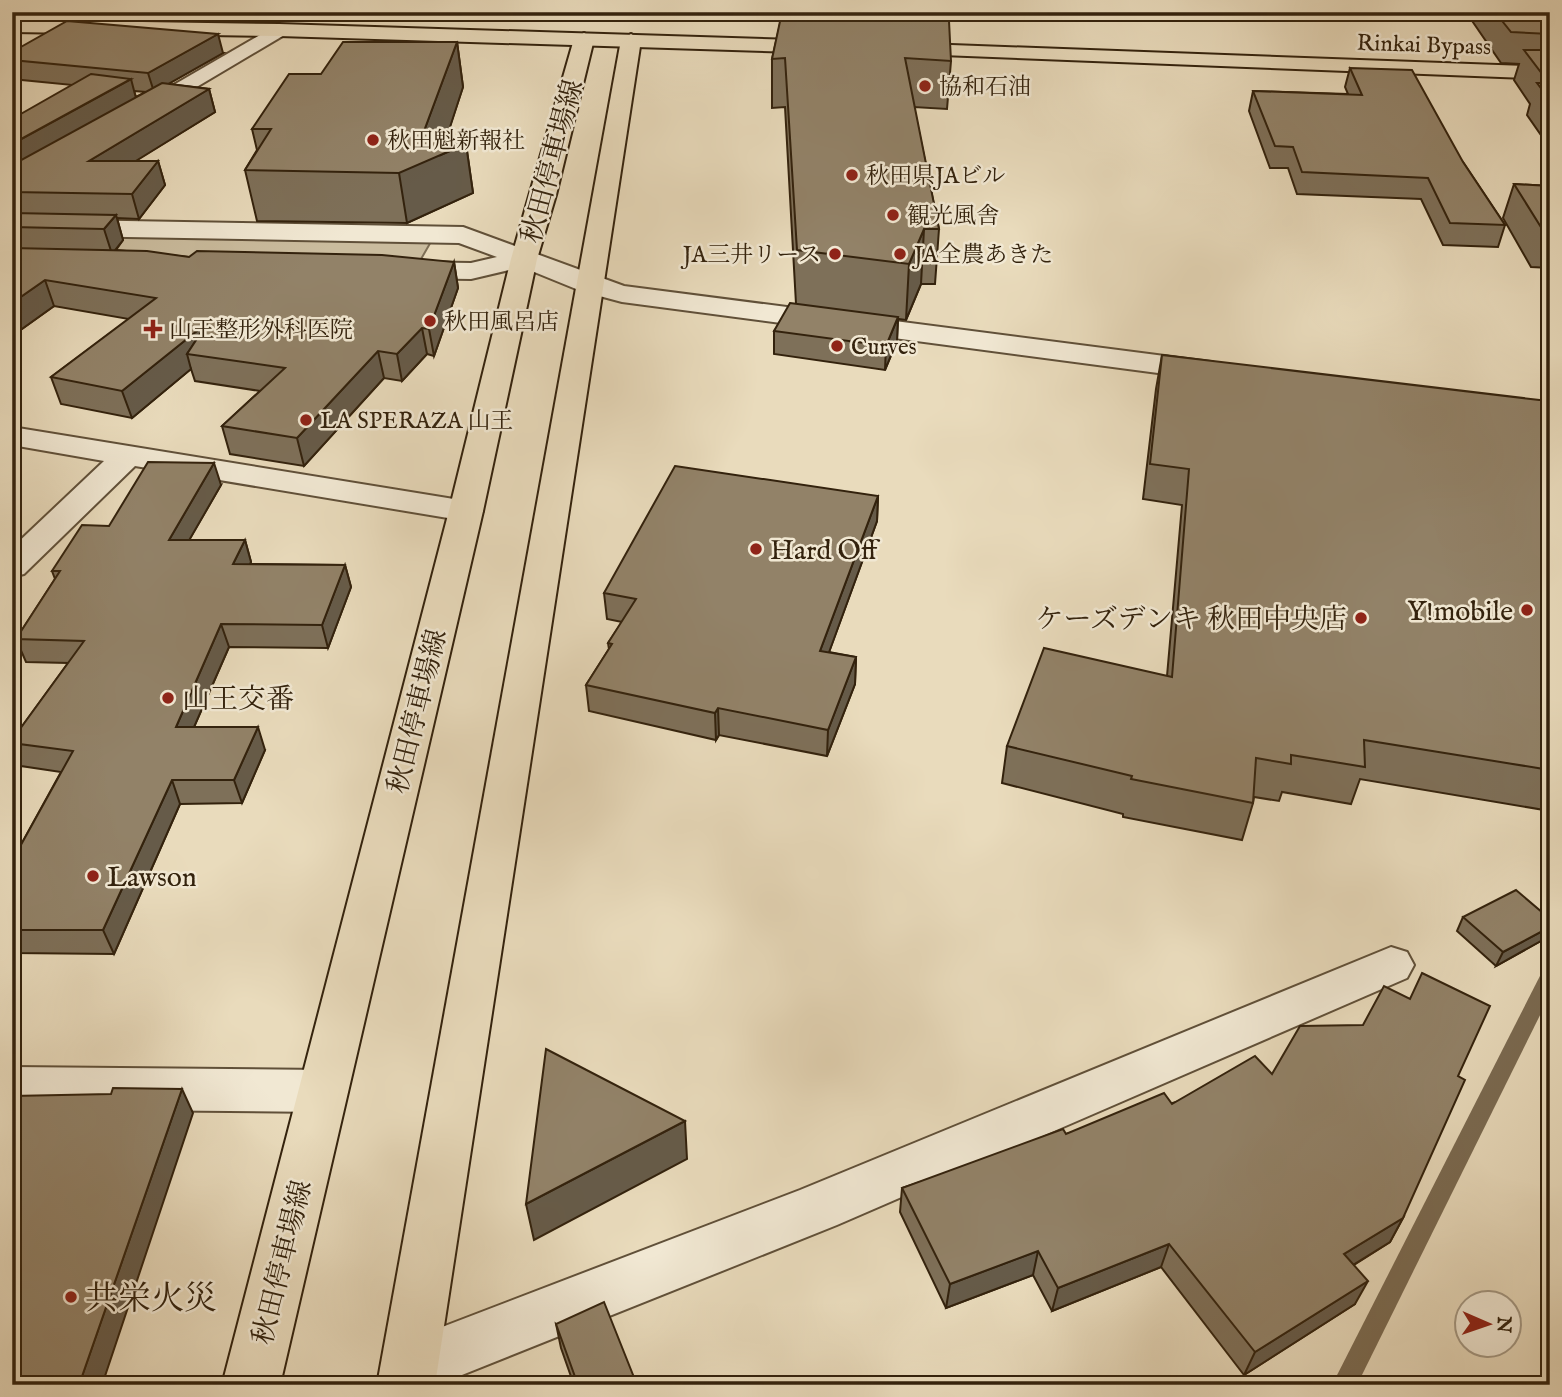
<svg xmlns="http://www.w3.org/2000/svg" width="1562" height="1397" font-family="'IM FELL English','Noto Serif JP',serif">
	<style>
		.green { fill: #cabc9e; stroke: #7e6f56; stroke-width: 2 }
		.lines { fill: none; stroke-linecap: round; stroke-linejoin: round }
		.stream { fill: #7b6b52; fill-rule: evenodd }
		.minor-casing { stroke: #605039; stroke-width: 4 }
		.primary-casing { stroke: #33220d; stroke-width: 4 }
		.trunk-casing { stroke: #33220d; stroke-width: 4 }
		.minor { fill: #f1e8d3; fill-rule: evenodd }
		.primary { fill: #e9dbbc; fill-rule: evenodd }
		.trunk { fill: #e9dbbc; fill-rule: evenodd }
		.wall { fill: #7e7059; stroke: #33220d; stroke-width: 2; fill-rule: evenodd }
		.shaded-wall { fill: #665b49; stroke: #33220d; stroke-width: 2 }
		.building { fill: #928268; stroke: #33220d; stroke-width: 2 }
		.poi-dot { fill: #8f2418; stroke: #f1e8d3; stroke-width: 2.5 }
		.labels { text-anchor: middle; stroke-width: 5; stroke-linejoin: round; paint-order: stroke }
		.far-street-label { font-size: 23px; fill: #33220d; stroke: #f1e8d3 }
		.far-poi-label { font-size: 23px; fill: #33220d; stroke: #f1e8d3; text-anchor: start }
		.street-label { font-size: 28px; fill: #33220d; stroke: #f1e8d3 }
		.poi-label { font-size: 28px; fill: #33220d; stroke: #f1e8d3; text-anchor: start }
		.near-poi-label { font-size: 33px; fill: #33220d; stroke: #f1e8d3; text-anchor: start }
	</style>
	<rect width="100%" height="100%" fill="#e9dbbc"/>
	<filter id="stains"><feTurbulence type="fractalNoise" baseFrequency=".00286" numOctaves="4"/><feColorMatrix values="0 0 0 0 .2 0 0 0 0 .09 0 0 0 0 .02 0 0 0 .5 -.17"/></filter>
	<radialGradient id="worn" r=".72"><stop offset=".6" stop-color="#630" stop-opacity="0"/><stop offset="1" stop-color="#630" stop-opacity=".3"/></radialGradient>
	<!-- green -->
	<polygon class="green" points="12,231 432,240 417,266 12,257"/>
	<g class="lines">
		<!-- stream -->
		<polygon class="stream" points="1550,967 1550,995 1357,1385 1332,1385 1543,970"/>
		<!-- minor casing -->
		<g class="minor-casing">
			<g id="minor">
				<polygon points="279,24 289,30 286,34 146,117 130,117 127,112"/>
				<polygon points="12,219 463,227 624,286 1211,362 1221,365 1226,371 1221,377 1211,380 622,302 581,291 522,267 471,279 405,278 396,276 392,270 396,264 405,262 471,263 497,257 459,243 12,235"/>
				<polygon points="12,427 466,501 478,504 483,511 478,518 466,521 135,466 24,574 12,577 12,548 104,461 12,445"/>
				<polygon points="1391,947 1407,952 1414,965 1407,978 837,1225 437,1385 389,1385 381,1367 390,1347 800,1190"/>
				<polygon points="12,1067 323,1070 341,1076 348,1091 341,1106 323,1112 12,1109"/>
			</g>
		</g>
		<!-- primary casing -->
		<g class="primary-casing">
			<g id="primary">
				<polygon points="584,33 594,39 556,195 537,259 483,511 280,1385 222,1385 449,511 511,259 574,39"/>
				<polygon points="631,34 641,40 435,1385 377,1385 621,40"/>
			</g>
		</g>
		<!-- trunk casing -->
		<g class="trunk-casing">
			<g id="trunk">
				<polygon points="12,20 279,24 827,41 837,47 827,53 279,36 12,32"/>
				<polygon points="898,43 1550,67 1550,79 891,53 888,49 891,45"/>
			</g>
		</g>
		<!-- minor -->
		<use href="#minor" class="minor"/>
		<!-- primary -->
		<use href="#primary" class="primary"/>
		<!-- trunk -->
		<use href="#trunk" class="trunk"/>
	</g>
	<!-- wall -->
	<g class="wall">
		<polygon points="774,12 881,12 879,19 951,61 947,109 914,107 939,229 935,284 921,284 906,320 898,319 897,341 885,370 774,354 774,331 796,304 785,107 772,108 772,59 782,15"/>
		<polygon points="1064,12 1128,12 1128,16"/>
		<polygon points="1466,12 1550,12 1550,148 1527,115 1530,104 1514,80 1519,64 1501,63"/>
		<polygon points="457,42 463,87 446,138 466,144 473,193 407,223 257,221 245,170 257,150 252,129 321,74"/>
		<path d="M12,52L223,53L168,84L209,89L215,112L135,161H158L165,185L139,219L117,218L123,240L116,250L189,257L454,262L458,288L434,356L427,354L402,381L384,378L304,466L230,454L222,426L260,391L195,381L191,369L132,418L61,404L51,377L129,319L54,306L12,336V192L73,85L12,79ZM134,91L146,92L136,97Z"/>
		<polygon points="1350,68 1463,162 1505,225 1498,247 1443,245 1421,199 1297,194 1288,168 1270,168 1249,111 1253,91 1348,94 1345,87"/>
		<polygon points="1514,184 1550,186 1550,268 1531,267 1503,218"/>
		<polygon points="1162,355 1550,407 1550,811 1360,779 1351,804 1282,792 1279,801 1254,797 1253,803 1242,840 1123,817 1123,814 1002,783 1007,746 1167,676 1182,505 1143,499 1156,389"/>
		<polygon points="221,485 189,540 245,540 251,562 250,564 345,565 351,587 328,648 229,647 194,727 265,750 242,803 180,804 114,954 12,953 12,861 61,772 21,766 12,747 12,740 68,663 26,662 16,639 55,579 52,571 109,526"/>
		<polygon points="878,496 877,521 829,652 856,657 855,684 827,756 719,735 716,740 589,711 586,685 609,649 608,643 622,622 607,619 604,593"/>
		<polygon points="1463,917 1548,937 1496,966 1457,931"/>
		<polygon points="1272,1074 1403,1218 1390,1242 1354,1265 1355,1304 1244,1375 1161,1267 1052,1311 1033,1275 946,1308 900,1212 902,1188 1066,1134"/>
		<polygon points="556,1324 637,1385 574,1385 561,1348"/>
	</g>
	<!-- shaded-wall -->
	<g class="shaded-wall">
		<polygon points="874,12 881,12 873,41 874,14"/>
		<polygon points="218,34 223,53 154,92 148,73"/>
		<polygon points="457,42 463,87 441,155 466,144 473,193 407,223 399,173 424,131"/>
		<polygon points="131,79 137,102 12,173 12,144"/>
		<polygon points="209,89 215,112 97,185 89,161"/>
		<polygon points="158,161 165,185 139,219 132,194"/>
		<polygon points="116,215 123,240 112,254 104,229"/>
		<polygon points="924,229 921,284 906,320 909,264"/>
		<polygon points="454,262 458,288 434,356 429,329"/>
		<polygon points="45,280 54,306 12,336 12,303"/>
		<polygon points="898,317 897,341 885,370 886,346"/>
		<polygon points="208,322 187,354 191,369 132,418 122,391"/>
		<polygon points="422,328 427,354 402,381 397,354"/>
		<polygon points="378,351 384,378 304,466 297,438"/>
		<polygon points="214,463 221,485 176,563 169,540"/>
		<polygon points="878,496 877,521 820,677 820,651"/>
		<polygon points="245,540 251,562 240,587 233,564"/>
		<polygon points="345,565 351,587 328,648 322,625"/>
		<polygon points="221,624 229,647 184,750 176,727"/>
		<polygon points="856,657 855,684 827,756 828,730"/>
		<polygon points="718,708 719,735 716,740 715,713"/>
		<polygon points="258,727 265,750 242,803 234,780"/>
		<polygon points="172,780 180,804 114,954 103,930"/>
		<polygon points="1550,927 1550,934 1548,937 1496,966 1503,952"/>
		<polygon points="182,1089 193,1113 102,1385 79,1385"/>
		<polygon points="685,1121 687,1159 534,1240 526,1204"/>
		<polygon points="1403,1218 1390,1242 1332,1278 1344,1254"/>
		<polygon points="1169,1244 1161,1267 1052,1311 1058,1288"/>
		<polygon points="1038,1251 1033,1275 946,1308 950,1284"/>
		<polygon points="1368,1281 1355,1304 1244,1375 1255,1352"/>
	</g>
	<!-- building -->
	<g class="building">
		<polygon points="782,12 869,12 867,19 949,21 951,61 905,58 939,229 924,229 909,264 797,250 785,58 772,59"/>
		<polygon points="1495,12 1550,12 1550,34 1511,32"/>
		<polygon points="67,21 218,34 148,73 12,60 12,52"/>
		<polygon points="343,42 457,42 424,131 466,144 399,173 245,170 271,129 252,129 289,74 321,74"/>
		<polygon points="1524,50 1550,50 1550,100 1537,83 1549,83"/>
		<polygon points="1350,68 1412,70 1463,162 1505,225 1450,223 1428,178 1302,172 1293,147 1275,146 1253,91 1362,95"/>
		<polygon points="91,74 131,79 12,144 12,119"/>
		<polygon points="162,83 209,89 89,161 158,161 132,194 12,192 12,165"/>
		<polygon points="1514,184 1550,186 1550,232 1544,232"/>
		<polygon points="12,213 116,215 104,229 12,227"/>
		<polygon points="12,248 147,251 189,257 197,251 382,255 454,262 429,329 422,328 397,354 378,351 297,438 222,426 285,368 187,354 208,322 122,391 51,377 156,298 45,280 12,303"/>
		<polygon points="790,303 898,317 886,346 774,331"/>
		<polygon points="1162,355 1548,401 1550,407 1550,770 1364,740 1365,767 1291,755 1291,764 1256,758 1253,803 1131,779 1132,776 1007,746 1044,648 1172,677 1189,469 1150,464"/>
		<polygon points="148,462 214,463 169,540 245,540 233,564 345,565 322,625 221,624 176,727 258,727 234,780 172,780 103,930 12,930 12,861 73,751 12,743 12,740 84,641 16,639 60,571 52,571 82,525 109,526"/>
		<polygon points="675,466 878,496 820,651 856,657 828,730 718,708 715,713 586,685 612,644 608,643 636,599 604,593"/>
		<polygon points="1516,890 1550,919 1550,927 1503,952 1463,917"/>
		<polygon points="1422,973 1490,1006 1458,1076 1465,1080 1403,1218 1344,1254 1368,1281 1255,1352 1169,1244 1058,1288 1038,1251 950,1284 902,1188 1063,1129 1066,1134 1164,1093 1172,1104 1255,1056 1272,1074 1300,1026 1363,1025 1384,986 1410,999"/>
		<polygon points="546,1049 685,1121 526,1204"/>
		<polygon points="113,1088 182,1089 79,1385 12,1385 12,1096 111,1094"/>
		<polygon points="604,1302 637,1385 578,1385 556,1324"/>
	</g>
	<!-- markers -->
	<g class="poi-dot">
		<circle cx="925" cy="86" r="7"/>
		<circle cx="373" cy="140" r="7"/>
		<circle cx="852" cy="175" r="7"/>
		<circle cx="893" cy="215" r="7"/>
		<circle cx="835" cy="254" r="7"/>
		<circle cx="900" cy="254" r="7"/>
		<circle cx="430" cy="321" r="7"/>
		<path d="M149.5 318.5h7v7h7v7h-7v7h-7v-7h-7v-7h7z"/>
		<circle cx="837" cy="346" r="7"/>
		<circle cx="306" cy="420" r="7"/>
		<circle cx="756" cy="549" r="7"/>
		<circle cx="1527" cy="610" r="7"/>
		<circle cx="1361" cy="618" r="7"/>
		<circle cx="168" cy="698" r="7"/>
		<circle cx="93" cy="876" r="7"/>
		<circle cx="71" cy="1297" r="7"/>
	</g>
	<g class="labels">
		<!-- far-street labels -->
		<g class="far-street-label">
			<text transform="translate(1424 44) rotate(2)" y="8">Rinkai Bypass</text>
		</g>
		<!-- far-poi labels -->
		<g class="far-poi-label">
			<text x="939" y="94">協和石油</text>
			<text x="387" y="148">秋田魁新報社</text>
			<text x="866" y="183">秋田県JAビル</text>
			<text x="907" y="223">観光風舎</text>
			<text x="821" y="262" text-anchor="end">JA三井リース</text>
			<text x="914" y="262">JA全農あきた</text>
			<text x="444" y="329">秋田風呂店</text>
			<text x="169" y="337">山王整形外科医院</text>
			<text x="851" y="354">Curves</text>
			<text x="320" y="428">LA SPERAZA 山王</text>
		</g>
		<!-- street labels -->
		<g class="street-label">
			<text transform="translate(551 161) rotate(-75)" y="10">秋田停車場線</text>
			<text transform="translate(416 711) rotate(-76)" y="10">秋田停車場線</text>
			<text transform="translate(281 1262) rotate(-76)" y="10">秋田停車場線</text>
		</g>
		<!-- poi labels -->
		<g class="poi-label">
			<text x="770" y="559">Hard Off</text>
			<text x="1513" y="620" text-anchor="end">Y!mobile</text>
			<text x="1347" y="628" text-anchor="end">ケーズデンキ 秋田中央店</text>
			<text x="182" y="708">山王交番</text>
			<text x="107" y="886">Lawson</text>
		</g>
		<!-- near-poi labels -->
		<g class="near-poi-label">
			<text x="85" y="1309">共栄火災</text>
		</g>
	</g>
	<!-- margin -->
	<rect width="1562" height="1397" fill="none" stroke="#e9dbbc" stroke-width="42"/>
	<rect x="14" y="14" width="1534" height="1369" fill="none" stroke="#33220d" stroke-width="3.5"/>
	<rect x="21" y="21" width="1520" height="1355" fill="none" stroke="#33220d" stroke-width="2"/>
	<!-- north arrow -->
	<g transform="translate(1488 1324) rotate(92)"><circle r="33" fill="#f1e8d3" stroke="#a59984" stroke-width="2"/>
	<path d="M0-5L12 26L0 18L-12 26Z" fill="#8f2418"/>
	<text y="-10" font-size="19" font-weight="bold" text-anchor="middle" fill="#33220d">N</text>
	</g>
	<rect width="100%" height="100%" filter="url(#stains)"/>
	<rect width="100%" height="100%" fill="url(#worn)"/>
</svg>
